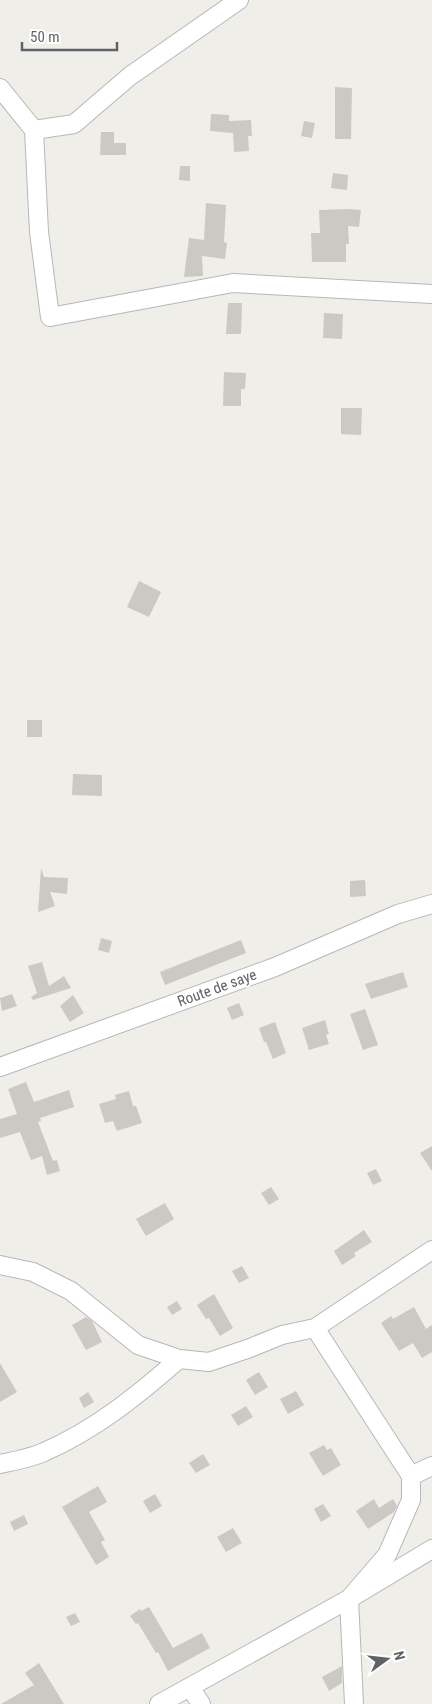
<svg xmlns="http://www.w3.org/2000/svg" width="432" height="1704" font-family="'Roboto Condensed',sans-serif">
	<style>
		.building { fill: #ccc9c5 }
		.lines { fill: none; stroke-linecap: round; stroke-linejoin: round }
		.minor-casing { stroke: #b5b8bb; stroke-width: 20 }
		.minor { stroke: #fff; stroke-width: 18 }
		.labels { text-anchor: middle; stroke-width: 4; stroke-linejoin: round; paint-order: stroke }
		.street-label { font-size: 15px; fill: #5f6367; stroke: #fff }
	</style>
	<rect width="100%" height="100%" fill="#f0eee8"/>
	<!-- building -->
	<g class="building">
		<polygon points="335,87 352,88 351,139 335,139"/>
		<polygon points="211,114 229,115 229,121 251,120 252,136 248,136 249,151 234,152 233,133 210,131"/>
		<polygon points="304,121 315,123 312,138 301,136"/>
		<polygon points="101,132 114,132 114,143 126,143 126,155 100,155"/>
		<polygon points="180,166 190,166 190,181 179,180"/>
		<polygon points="333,173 348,175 347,190 331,188"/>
		<polygon points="206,203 226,205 224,242 227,243 225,259 202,256 203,276 184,277 189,238 204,240"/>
		<polygon points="349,209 361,210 359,227 348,226 349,244 346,244 346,262 312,262 311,233 320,233 319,210"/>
		<polygon points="228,303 242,303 241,334 226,334"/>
		<polygon points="324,313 343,314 342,339 323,338"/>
		<polygon points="224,372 246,373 245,389 241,389 241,406 223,406"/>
		<polygon points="341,408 362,408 361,435 341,434"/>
		<polygon points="139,581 161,592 149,617 127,607"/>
		<rect x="27" y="720" width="15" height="17"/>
		<polygon points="73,774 102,775 102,796 72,795"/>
		<polygon points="41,868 44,877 68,878 67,894 50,892 55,906 38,912"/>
		<polygon points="365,880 366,896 350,897 350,881"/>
		<polygon points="101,938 112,941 109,953 98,950"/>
		<polygon points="241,940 246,953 165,985 160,972"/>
		<polygon points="42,962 49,986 64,976 71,988 33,1000 31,997 37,993 28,966"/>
		<polygon points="403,972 408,987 371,999 365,984"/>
		<polygon points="12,994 17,1006 2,1011 0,998"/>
		<polygon points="73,995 84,1013 70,1022 60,1006"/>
		<polygon points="239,1003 244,1015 232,1020 227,1008"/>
		<polygon points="365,1009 378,1045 363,1050 350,1014"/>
		<polygon points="325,1020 329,1034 326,1035 329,1044 309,1050 302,1028"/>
		<polygon points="275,1022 286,1053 273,1059 266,1042 264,1042 259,1028"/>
		<polygon points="26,1082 34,1102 69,1090 74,1107 40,1118 41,1121 38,1122 53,1161 57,1160 60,1171 47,1175 42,1156 31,1160 20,1132 0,1138 0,1119 17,1114 8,1089"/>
		<polygon points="129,1091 133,1106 136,1106 142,1123 117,1131 113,1121 105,1123 99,1104 116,1099 115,1095"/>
		<polygon points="432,1146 432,1171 420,1153"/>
		<polygon points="376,1169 382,1181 373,1185 367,1173"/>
		<polygon points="271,1187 279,1199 269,1205 261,1193"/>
		<polygon points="165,1203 174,1219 146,1236 136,1219"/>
		<polygon points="364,1230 372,1242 354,1253 356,1256 342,1265 334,1251"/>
		<polygon points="242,1266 249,1278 239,1283 232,1271"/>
		<polygon points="214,1294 233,1328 220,1336 209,1318 206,1319 197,1305"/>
		<polygon points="177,1301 182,1309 172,1315 167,1307"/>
		<polygon points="414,1307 426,1329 432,1325 432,1352 422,1358 413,1343 399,1351 381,1323 391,1316 393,1319"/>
		<polygon points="86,1317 92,1321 102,1342 86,1350 72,1325"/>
		<polygon points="0,1363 17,1392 0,1402"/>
		<polygon points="259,1372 268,1387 255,1395 246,1380"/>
		<polygon points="296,1391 304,1405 288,1414 280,1399"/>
		<polygon points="88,1392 94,1402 84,1408 79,1398"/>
		<polygon points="246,1406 253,1417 238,1426 231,1415"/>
		<polygon points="324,1445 327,1450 331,1448 341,1465 323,1476 309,1453"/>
		<polygon points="203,1454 210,1465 196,1473 189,1463"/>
		<polygon points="98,1486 107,1502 89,1512 105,1540 101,1542 109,1557 96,1565 62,1507"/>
		<polygon points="155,1494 162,1506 150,1513 143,1501"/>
		<polygon points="374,1499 379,1508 393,1499 397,1506 394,1512 368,1529 356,1511"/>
		<polygon points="323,1504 331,1516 321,1522 314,1509"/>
		<polygon points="24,1515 28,1524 14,1531 10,1522"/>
		<polygon points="233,1528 242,1543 226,1552 217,1537"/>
		<polygon points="149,1607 173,1648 202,1633 210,1648 168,1671 158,1652 156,1653 138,1623 136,1624 130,1616 140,1609 141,1611"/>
		<polygon points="75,1613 80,1622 71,1626 66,1617"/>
		<polygon points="39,1663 64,1704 1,1704 34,1685 25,1673"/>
		<polygon points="342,1666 342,1683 329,1691 322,1677"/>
	</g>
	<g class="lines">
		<!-- minor casing -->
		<g class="minor-casing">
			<g id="minor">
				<polyline points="0,88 34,130 39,232 50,317 233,283 432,294"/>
				<polyline points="34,130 74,124 130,76 239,0"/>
				<polyline points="0,1067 275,967 398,914 432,904"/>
				<polyline points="0,1265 33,1272 71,1291 138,1345 179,1359 209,1362 250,1348 282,1335 315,1328 432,1250"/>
				<path d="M0,1464C14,1461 31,1458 44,1452C95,1430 138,1395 179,1359"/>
				<polyline points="411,1476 432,1466"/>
				<polyline points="190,1687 201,1704"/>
				<polyline points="159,1704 349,1599 387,1555 411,1500 411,1476 315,1328"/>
				<polyline points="354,1704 349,1599 432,1549"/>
			</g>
		</g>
		<!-- minor -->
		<use href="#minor" class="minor"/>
	</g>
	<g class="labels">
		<!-- street labels -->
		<g class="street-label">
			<text transform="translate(217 988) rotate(-20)" y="5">Route de saye</text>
		</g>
	</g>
	<!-- north arrow -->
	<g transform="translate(387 1659) rotate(75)" stroke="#ffffff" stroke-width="4" paint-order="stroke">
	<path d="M0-4L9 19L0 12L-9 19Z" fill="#5f6367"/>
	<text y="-8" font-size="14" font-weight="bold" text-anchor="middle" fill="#5f6367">N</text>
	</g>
	<!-- scale -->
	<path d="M22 42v8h95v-8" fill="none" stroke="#5f6367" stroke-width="2.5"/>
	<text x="30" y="42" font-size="15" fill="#5f6367" stroke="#ffffff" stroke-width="4" paint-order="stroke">50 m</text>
</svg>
